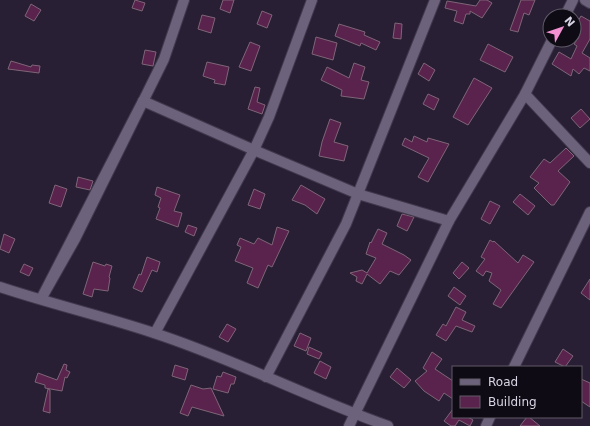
<svg xmlns="http://www.w3.org/2000/svg" width="590" height="426" font-family="'DejaVu Sans',sans-serif">
	<style>
		.building { fill: #59234d; stroke: #7f6577 }
		.lines { fill: none; stroke-linecap: round; stroke-linejoin: round }
		.street-casing { stroke: #41394c; stroke-width: 12 }
		.street { stroke: #6c627c; stroke-width: 10 }
	</style>
	<rect width="100%" height="100%" fill="#281f35"/>
	<!-- building -->
	<g class="building">
		<polygon points="135,0 145,3 142,11 132,8"/>
		<polygon points="223,0 234,0 230,13 220,9"/>
		<polygon points="480,0 487,0 492,3 482,18 470,11 470,14 466,14 463,24 454,21 457,11 445,8 447,1 476,6"/>
		<polygon points="521,0 535,0 529,15 524,13 518,32 510,30"/>
		<polygon points="31,4 41,10 34,21 25,16"/>
		<polygon points="262,11 272,15 267,28 257,24"/>
		<polygon points="202,15 215,18 211,33 198,29"/>
		<polygon points="581,16 590,21 590,39 582,53 590,58 590,71 584,68 579,74 573,69 571,76 552,64 559,52 571,59 577,46 574,44 579,37 574,35 574,28"/>
		<polygon points="395,23 402,24 401,39 393,38"/>
		<polygon points="339,24 365,32 364,35 380,42 376,50 361,43 360,46 335,36"/>
		<polygon points="316,37 337,43 333,60 312,54"/>
		<polygon points="250,42 260,46 251,71 239,67"/>
		<polygon points="488,44 513,57 505,72 480,60"/>
		<polygon points="145,50 156,52 153,66 142,64"/>
		<polygon points="11,61 31,67 32,65 40,66 39,73 8,69"/>
		<polygon points="207,62 229,67 225,85 214,83 215,80 203,76"/>
		<polygon points="354,63 365,67 361,80 369,82 364,99 341,96 342,90 321,80 327,67 349,78"/>
		<polygon points="424,63 435,70 429,81 418,74"/>
		<polygon points="474,78 492,88 468,125 453,117"/>
		<polygon points="255,87 260,88 257,102 265,105 262,114 248,109"/>
		<polygon points="428,94 439,99 434,110 423,104"/>
		<polygon points="581,109 590,119 580,128 571,118"/>
		<polygon points="330,119 341,123 334,142 348,146 344,161 319,156 322,142"/>
		<polygon points="414,136 427,142 428,138 449,144 428,182 418,177 429,158 402,145 405,138 412,142"/>
		<polygon points="566,148 574,156 558,171 570,182 554,205 551,205 534,188 539,183 530,177 544,159 550,163"/>
		<polygon points="78,177 93,181 90,190 76,187"/>
		<polygon points="55,185 67,189 61,207 49,203"/>
		<polygon points="301,185 325,199 317,214 305,205 292,200"/>
		<polygon points="157,187 180,195 174,211 182,213 178,227 156,219 160,208 158,207 161,198 155,195"/>
		<polygon points="254,189 265,194 260,209 248,205"/>
		<polygon points="520,194 535,206 528,215 513,202"/>
		<polygon points="490,201 500,206 490,224 481,219"/>
		<polygon points="402,214 414,217 407,231 397,226"/>
		<polygon points="188,225 197,228 194,236 185,232"/>
		<polygon points="277,227 289,231 272,267 268,265 258,288 247,283 253,268 235,261 241,247 237,245 240,238 254,244 258,238 272,245"/>
		<polygon points="378,229 387,233 382,244 404,255 411,260 399,275 390,271 380,284 367,274 362,284 356,281 357,277 350,273 362,270 367,273 376,258 366,254 370,242 371,243"/>
		<polygon points="4,234 15,239 9,253 0,249"/>
		<polygon points="490,240 493,242 494,241 518,263 523,255 534,262 501,308 493,304 501,290 489,281 492,273 486,271 483,276 476,271 485,259 481,257"/>
		<polygon points="147,257 160,262 157,272 152,270 142,292 133,288 139,274 141,275"/>
		<polygon points="93,262 105,266 106,264 112,266 109,277 110,278 108,291 94,289 92,297 83,294"/>
		<polygon points="462,262 469,268 459,279 453,273"/>
		<polygon points="24,264 33,268 29,276 20,272"/>
		<polygon points="590,279 590,300 581,293"/>
		<polygon points="454,287 466,296 460,305 448,296"/>
		<polygon points="456,307 466,312 462,320 475,326 472,332 456,326 446,341 436,335 443,324 446,326"/>
		<polygon points="227,324 236,329 228,342 219,337"/>
		<polygon points="300,333 311,338 306,351 294,346"/>
		<polygon points="309,347 322,353 319,359 307,354"/>
		<polygon points="563,349 573,356 565,367 555,362"/>
		<polygon points="432,352 442,359 435,369 453,381 453,399 444,393 439,401 424,391 415,381 427,371 423,368"/>
		<polygon points="320,361 331,367 326,379 314,373"/>
		<polygon points="64,364 67,365 66,370 70,372 67,378 65,377 62,391 45,388 45,385 35,382 38,373 57,380"/>
		<polygon points="175,365 188,369 185,380 172,376"/>
		<polygon points="397,368 411,380 404,388 390,377"/>
		<polygon points="223,372 236,377 234,384 231,384 228,393 213,389 217,376 221,377"/>
		<polygon points="581,379 590,383 590,407 581,401"/>
		<polygon points="191,385 203,389 211,388 224,416 192,407 188,416 180,413"/>
		<polygon points="48,389 50,390 50,413 43,411"/>
		<polygon points="453,409 453,417 468,417 473,420 470,426 459,420 455,426 451,426 444,421"/>
		<polygon points="527,417 529,417 540,426 520,426"/>
	</g>
	<g class="lines">
		<!-- street casing -->
		<g class="street-casing">
			<g id="street">
				<polyline points="585,0 590,3"/>
				<polyline points="565,16 573,0"/>
				<polyline points="525,94 590,163"/>
				<polyline points="143,101 41,299 75,239 164,59 184,0"/>
				<polyline points="143,101 254,150 358,194 449,221"/>
				<path d="M0,287C51,304 103,316 154,333C234,359 309,398 388,426"/>
				<polyline points="155,333 254,150 269,117 312,0"/>
				<polyline points="514,367 590,212"/>
				<polyline points="266,377 346,224 435,0"/>
				<polyline points="349,426 449,221 525,94 552,40"/>
				<polyline points="486,426 490,417"/>
			</g>
		</g>
		<!-- street -->
		<use href="#street" class="street"/>
	</g>
	<!-- legend -->
	<rect x="452" y="366" width="130" height="52" fill="#0f0b15" stroke="#605b67"/>
	<rect x="460" y="379" width="20" height="6" fill="#6c627c" stroke="#605b67"/>
	<text x="488" y="386" font-size="12" fill="#d9d4e3">Road</text>
	<rect x="460" y="396" width="20" height="12" fill="#59234d" stroke="#605b67"/>
	<text x="488" y="406" font-size="12" fill="#d9d4e3">Building</text>
	<!-- north arrow -->
	<g transform="translate(562 28) rotate(50)"><circle r="19" fill="#0f0b15" stroke="#605b67"/>
	<path d="M0-3L7 15L0 10L-7 15Z" fill="#f491d3"/>
	<text y="-6" font-size="11" font-weight="bold" text-anchor="middle" fill="#d9d4e3">N</text>
	</g>
</svg>
